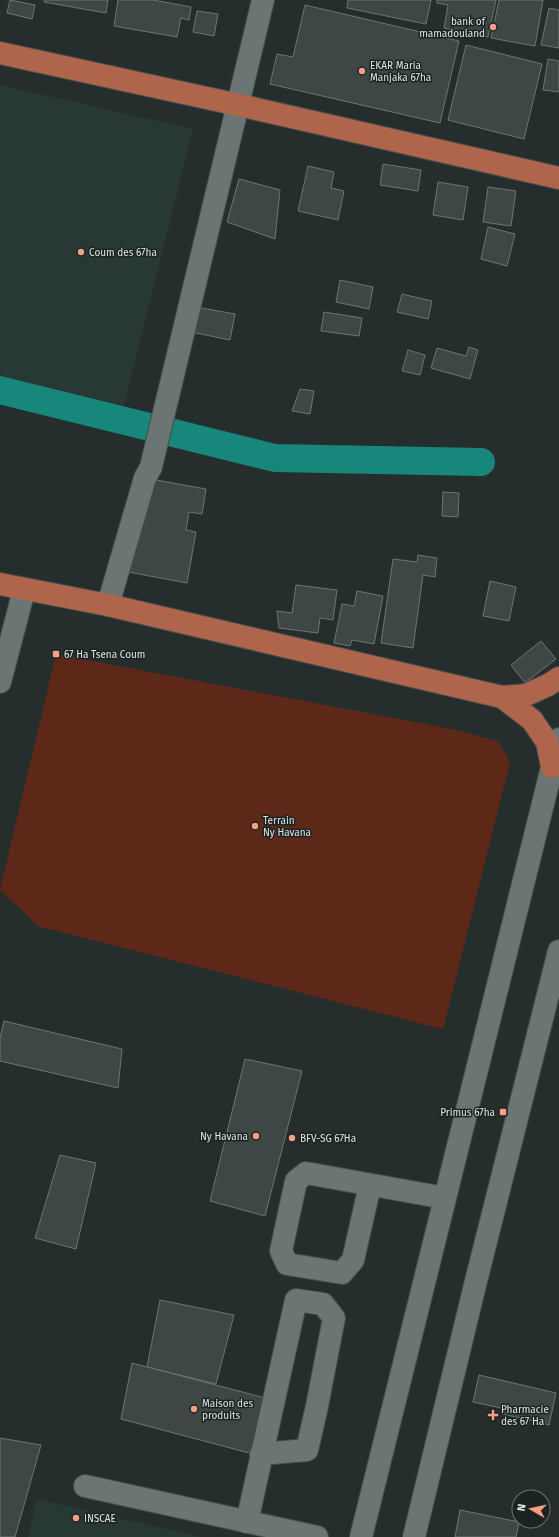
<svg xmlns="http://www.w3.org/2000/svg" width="559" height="1537" font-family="'Fira Sans',sans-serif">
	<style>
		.built { fill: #273835 }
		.green { fill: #5d2818 }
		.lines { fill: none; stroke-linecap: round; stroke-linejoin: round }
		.canal { stroke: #17877b; stroke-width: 28 }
		.building { fill: #3e4745; stroke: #6b7573 }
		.minor-casing { stroke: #464c4b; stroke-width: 24 }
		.major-casing { stroke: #464c4b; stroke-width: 24 }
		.minor { stroke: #6b7573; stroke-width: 22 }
		.major { stroke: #af654c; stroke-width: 22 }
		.poi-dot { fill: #f39f86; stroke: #1c2423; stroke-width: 1.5 }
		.labels { text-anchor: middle; stroke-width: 3; stroke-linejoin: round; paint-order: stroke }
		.poi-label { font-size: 10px; fill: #e1e6e5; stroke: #1c2423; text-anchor: start }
	</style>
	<rect width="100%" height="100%" fill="#262e2d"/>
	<!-- built -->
	<g class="built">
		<polygon points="0,85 193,129 124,406 0,375"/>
		<polygon points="37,1499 201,1537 28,1537"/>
	</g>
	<!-- green -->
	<polygon class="green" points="56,654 452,729 498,741 510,762 443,1029 38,926 0,890"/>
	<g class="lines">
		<!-- canal -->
		<polyline class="canal" points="0,390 275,458 481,462"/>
	</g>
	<!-- building -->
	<g class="building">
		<polygon points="10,0 35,5 32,19 7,13"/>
		<polygon points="45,0 108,0 106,13 44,2"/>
		<polygon points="118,0 153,0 191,7 189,20 181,18 177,37 114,26"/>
		<polygon points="348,0 431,0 426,24 347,8"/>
		<polygon points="437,0 496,0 488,37 444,28 448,5 437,3"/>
		<polygon points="499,0 543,0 535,46 491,38"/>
		<polygon points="305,5 459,41 440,123 270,84 277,54 293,57"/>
		<polygon points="549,8 559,10 559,48 541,45"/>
		<polygon points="197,11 218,14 214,36 193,32"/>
		<polygon points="466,45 542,64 524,139 448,120"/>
		<polygon points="548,59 559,61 559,92 543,90"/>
		<polygon points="383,164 421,170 418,191 380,185"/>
		<polygon points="308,166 334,172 331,188 344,191 338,220 298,211"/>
		<polygon points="239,179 280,190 275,239 227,222"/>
		<polygon points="438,182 468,187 463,220 433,215"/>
		<polygon points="488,187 516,191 511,226 483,222"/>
		<polygon points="488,227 515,234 507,266 481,259"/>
		<polygon points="340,280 373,287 369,309 336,302"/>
		<polygon points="402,294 432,301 428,319 397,312"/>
		<polygon points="196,307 235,314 230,340 191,332"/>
		<polygon points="324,312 362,318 359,336 321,331"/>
		<polygon points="469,347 478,350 470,379 431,368 437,348 466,356"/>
		<polygon points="408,350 425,355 420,375 402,371"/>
		<polygon points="300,389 314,391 310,414 292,411"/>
		<polygon points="145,478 206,489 202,514 189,512 186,530 196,532 187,583 128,572"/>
		<polygon points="443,492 459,493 458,517 442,516"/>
		<polygon points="418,555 437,558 435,577 423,575 413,648 381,643 393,559 417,562"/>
		<polygon points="490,581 516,587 509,621 483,616"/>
		<polygon points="296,585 337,590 333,620 320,618 318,633 279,628 277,611 292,613"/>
		<polygon points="357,591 383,596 374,644 352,640 350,646 334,643 342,604 354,606"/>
		<polygon points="541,641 556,659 525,683 511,665"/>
		<polygon points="4,1021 122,1049 118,1088 0,1061 0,1038"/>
		<polygon points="245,1059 302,1071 265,1216 210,1201"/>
		<polygon points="60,1155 96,1163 76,1249 35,1238"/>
		<polygon points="160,1300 234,1315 216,1384 147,1367"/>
		<polygon points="132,1363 269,1399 253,1454 121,1419"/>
		<polygon points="479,1375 556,1393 549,1425 503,1414 501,1408 473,1402"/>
		<polygon points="0,1438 41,1445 15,1537 0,1537"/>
		<polygon points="460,1510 519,1522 516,1537 455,1537"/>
	</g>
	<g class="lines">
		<!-- minor casing -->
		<g class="minor-casing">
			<g id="minor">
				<polyline points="108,605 145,478 151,467 263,0"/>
				<polyline points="0,682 24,590"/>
				<polyline points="370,1185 353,1260 342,1273 287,1264 281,1251 296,1181 306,1173 445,1198"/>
				<polyline points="85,1486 317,1537"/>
				<polyline points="247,1522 296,1300 323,1304 334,1318 317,1406 307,1450 261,1454"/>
				<polyline points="361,1537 559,739"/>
				<polyline points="414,1537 475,1285 559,951"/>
			</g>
		</g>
		<!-- major casing -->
		<g class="major-casing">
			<g id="major">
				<polyline points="0,53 239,105 559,178"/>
				<polyline points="0,584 108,605 502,697 526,695 548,685 559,678"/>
				<polyline points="502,697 532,720 547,742 552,767"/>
			</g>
		</g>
		<!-- minor -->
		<use href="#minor" class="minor"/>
		<!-- major -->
		<use href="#major" class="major"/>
	</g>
	<!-- markers -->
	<g class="poi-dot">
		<circle cx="493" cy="27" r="4"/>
		<circle cx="362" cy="71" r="4"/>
		<circle cx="81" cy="252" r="4"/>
		<rect x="52" y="650" width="8" height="8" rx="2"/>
		<circle cx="255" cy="826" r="4"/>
		<rect x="499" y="1108" width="8" height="8" rx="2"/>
		<circle cx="256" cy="1136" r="4"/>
		<circle cx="292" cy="1138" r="4"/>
		<circle cx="194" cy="1409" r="4"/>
		<path d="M491 1409h4v4h4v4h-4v4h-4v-4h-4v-4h4z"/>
		<circle cx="76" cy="1518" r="4"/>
	</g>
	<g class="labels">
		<!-- poi labels -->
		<g class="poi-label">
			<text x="485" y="25" text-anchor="end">bank of<tspan x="485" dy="12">mamadouland</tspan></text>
			<text x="370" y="69">EKAR Maria<tspan x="370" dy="12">Manjaka 67ha</tspan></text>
			<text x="89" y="256">Coum des 67ha</text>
			<text x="64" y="658">67 Ha Tsena Coum</text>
			<text x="263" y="824">Terrain<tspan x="263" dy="12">Ny Havana</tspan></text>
			<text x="495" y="1116" text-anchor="end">Primus 67ha</text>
			<text x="248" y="1140" text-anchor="end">Ny Havana</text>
			<text x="300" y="1142">BFV-SG 67Ha</text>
			<text x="202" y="1407">Maison des<tspan x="202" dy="12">produits</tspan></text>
			<text x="501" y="1413">Pharmacie<tspan x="501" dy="12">des 67 Ha</tspan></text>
			<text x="84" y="1522">INSCAE</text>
		</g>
	</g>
	<!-- north arrow -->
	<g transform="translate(531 1509) rotate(279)"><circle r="19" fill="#1c2423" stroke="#6b7271"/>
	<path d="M0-3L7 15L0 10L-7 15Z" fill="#f39f86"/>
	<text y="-6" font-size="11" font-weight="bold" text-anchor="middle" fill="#e1e6e5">N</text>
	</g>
</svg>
